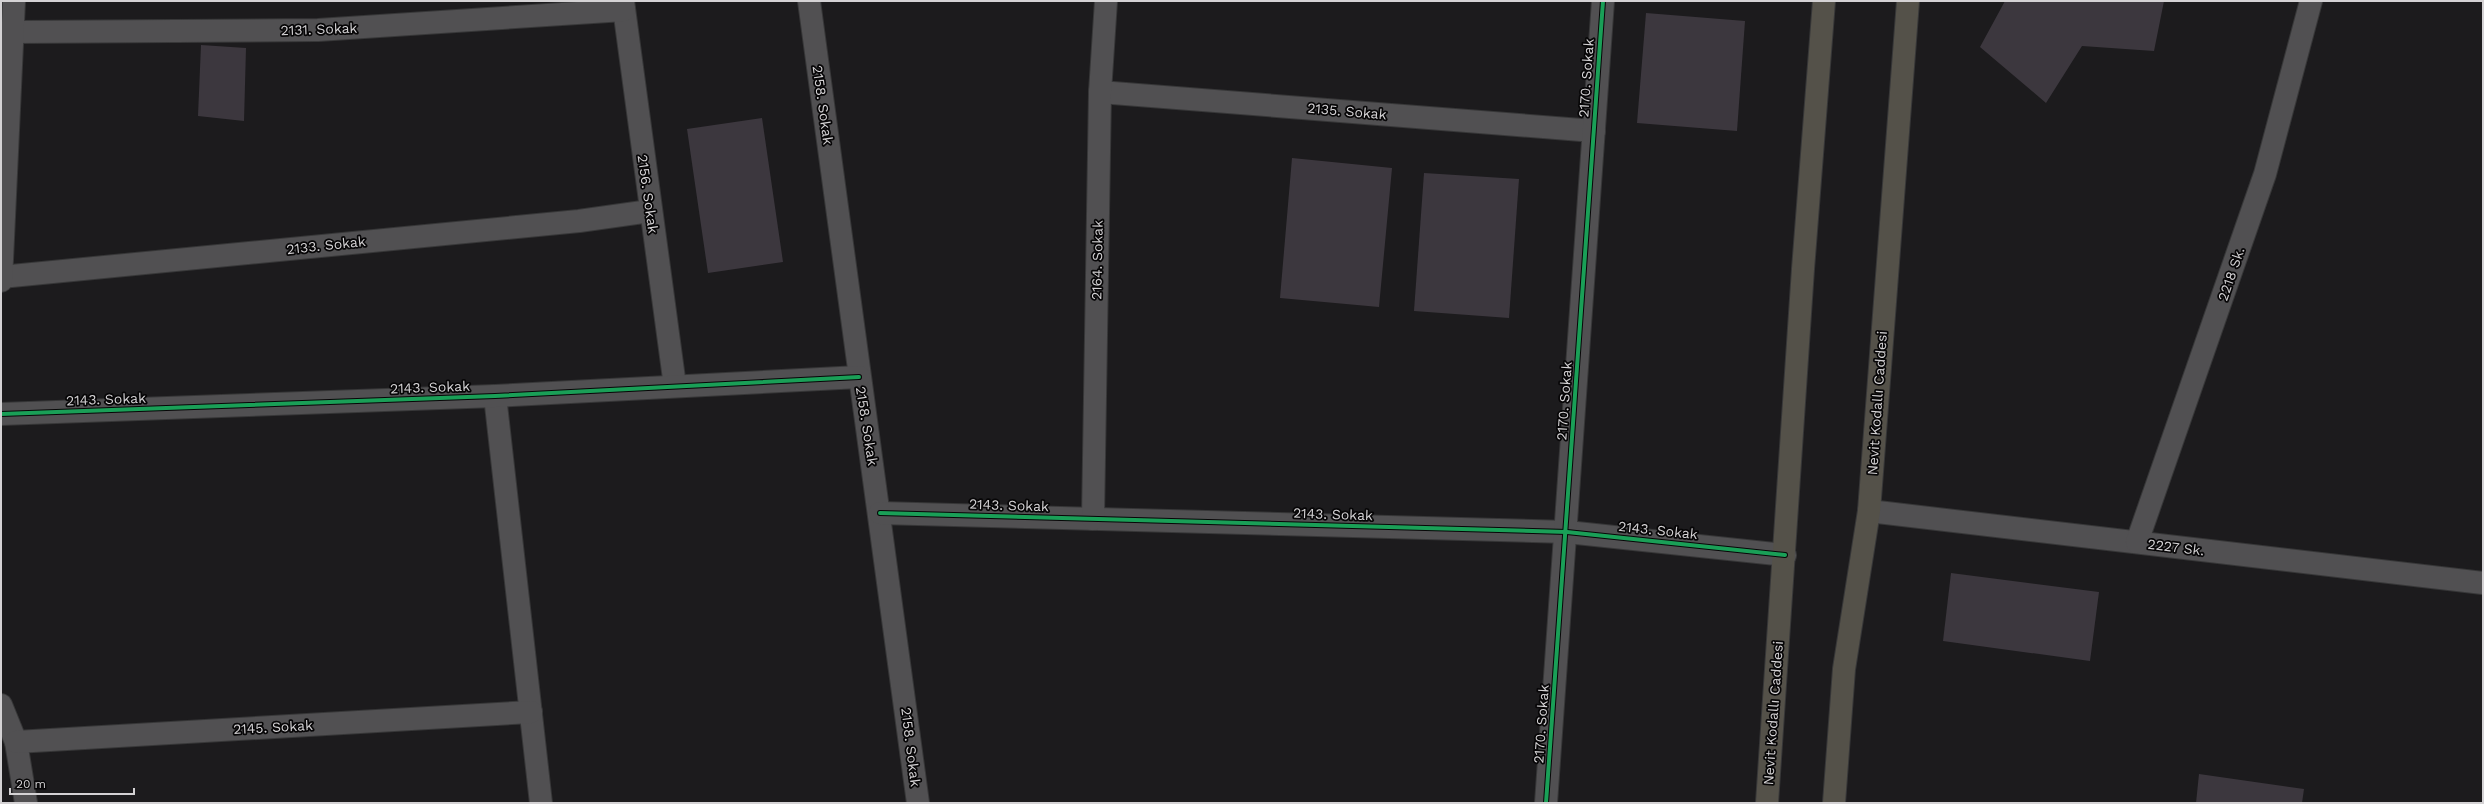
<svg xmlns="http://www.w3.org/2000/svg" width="2484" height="804" font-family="'Work Sans',sans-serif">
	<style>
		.building { fill: #3c373e }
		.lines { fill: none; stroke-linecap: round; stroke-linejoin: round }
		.minor-casing { stroke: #373738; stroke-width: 24 }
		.major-casing { stroke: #373738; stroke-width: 24 }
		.minor { stroke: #515052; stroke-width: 22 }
		.major { stroke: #545149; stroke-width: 22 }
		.cycleway-casing { stroke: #070607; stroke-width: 6 }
		.cycleway { stroke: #1a9f57; stroke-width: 4 }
		.labels { text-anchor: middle; stroke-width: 3.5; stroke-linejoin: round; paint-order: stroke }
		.street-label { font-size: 14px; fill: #d4d2d4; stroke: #070607 }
	</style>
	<rect width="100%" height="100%" fill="#1c1b1d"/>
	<!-- building -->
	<g class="building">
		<polygon points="2005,1 2164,1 2154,51 2082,46 2046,103 1980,47"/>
		<polygon points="1646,13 1745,21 1737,131 1637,123"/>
		<polygon points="201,45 246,48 244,121 198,116"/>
		<polygon points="762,118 783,262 708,273 687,129"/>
		<polygon points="1292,158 1392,168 1379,307 1280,298"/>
		<polygon points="1424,173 1519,179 1509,318 1414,311"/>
		<polygon points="1951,573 2099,592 2090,661 1943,641"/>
		<polygon points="2199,774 2304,789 2302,803 2196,803"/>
	</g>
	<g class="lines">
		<!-- minor casing -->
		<g class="minor-casing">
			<g id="minor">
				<polyline points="623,1 675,386"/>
				<polyline points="809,1 918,803"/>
				<polyline points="13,32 318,30 624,10"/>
				<polyline points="1100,92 1594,131"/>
				<polyline points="1,277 579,221 650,211"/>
				<polyline points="1,281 14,1"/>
				<polyline points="495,396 541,803"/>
				<polyline points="1,414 495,396 859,377"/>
				<polyline points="1869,511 2483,583"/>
				<polyline points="880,513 1567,532 1785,555"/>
				<polyline points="1093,519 1100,92 1106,1"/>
				<polyline points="2137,542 2265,174 2311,1"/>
				<polyline points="1,705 16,742 26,803"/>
				<polyline points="16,742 531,712"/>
				<polyline points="1546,803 1603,1"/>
			</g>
		</g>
		<!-- major casing -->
		<g class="major-casing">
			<g id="major">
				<polyline points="1767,803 1803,269 1824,1"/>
				<polyline points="1834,803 1844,669 1869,511 1908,1"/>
			</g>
		</g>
		<!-- minor -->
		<use href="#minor" class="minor"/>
		<!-- major -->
		<use href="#major" class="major"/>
		<!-- cycleway casing -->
		<g class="cycleway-casing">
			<g id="cycleway">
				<polyline points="1,414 495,396 859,377"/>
				<polyline points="880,513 1567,532 1785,555"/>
				<polyline points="1546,803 1603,1"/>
			</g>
		</g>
		<!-- cycleway -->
		<use href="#cycleway" class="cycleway"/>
	</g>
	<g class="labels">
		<!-- street labels -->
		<g class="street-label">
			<text transform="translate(319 29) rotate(-2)" y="5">2131. Sokak</text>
			<text transform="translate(1586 78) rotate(-86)" y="5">2170. Sokak</text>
			<text transform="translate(823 105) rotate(82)" y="5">2158. Sokak</text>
			<text transform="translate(1347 111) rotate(5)" y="5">2135. Sokak</text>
			<text transform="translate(648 194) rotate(82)" y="5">2156. Sokak</text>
			<text transform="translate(326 245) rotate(-6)" y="5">2133. Sokak</text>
			<text transform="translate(1097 260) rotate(-89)" y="5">2164. Sokak</text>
			<text transform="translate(2231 274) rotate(-71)" y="5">2218 Sk.</text>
			<text transform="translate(430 387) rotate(-2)" y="5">2143. Sokak</text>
			<text transform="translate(106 399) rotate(-2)" y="5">2143. Sokak</text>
			<text transform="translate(1564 401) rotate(-86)" y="5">2170. Sokak</text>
			<text transform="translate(1877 403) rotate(-86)" y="5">Nevit Kodallı Caddesi</text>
			<text transform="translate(867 426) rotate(81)" y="5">2158. Sokak</text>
			<text transform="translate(1009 505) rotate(2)" y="5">2143. Sokak</text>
			<text transform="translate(1333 514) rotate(2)" y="5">2143. Sokak</text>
			<text transform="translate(1658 530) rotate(6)" y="5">2143. Sokak</text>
			<text transform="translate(2176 547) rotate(7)" y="5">2227 Sk.</text>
			<text transform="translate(1773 713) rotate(-86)" y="5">Nevit Kodallı Caddesi</text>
			<text transform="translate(1541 724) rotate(-86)" y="5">2170. Sokak</text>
			<text transform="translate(273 727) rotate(-3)" y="5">2145. Sokak</text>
			<text transform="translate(911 747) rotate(83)" y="5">2158. Sokak</text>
		</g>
	</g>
	<!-- border -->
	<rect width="2484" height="804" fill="none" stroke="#d4d2d4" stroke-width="4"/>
	<!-- scale -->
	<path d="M10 788v6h124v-6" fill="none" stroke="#d4d2d4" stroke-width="2"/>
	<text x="16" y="788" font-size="12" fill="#d4d2d4" stroke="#070607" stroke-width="3" paint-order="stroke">20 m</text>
</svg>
